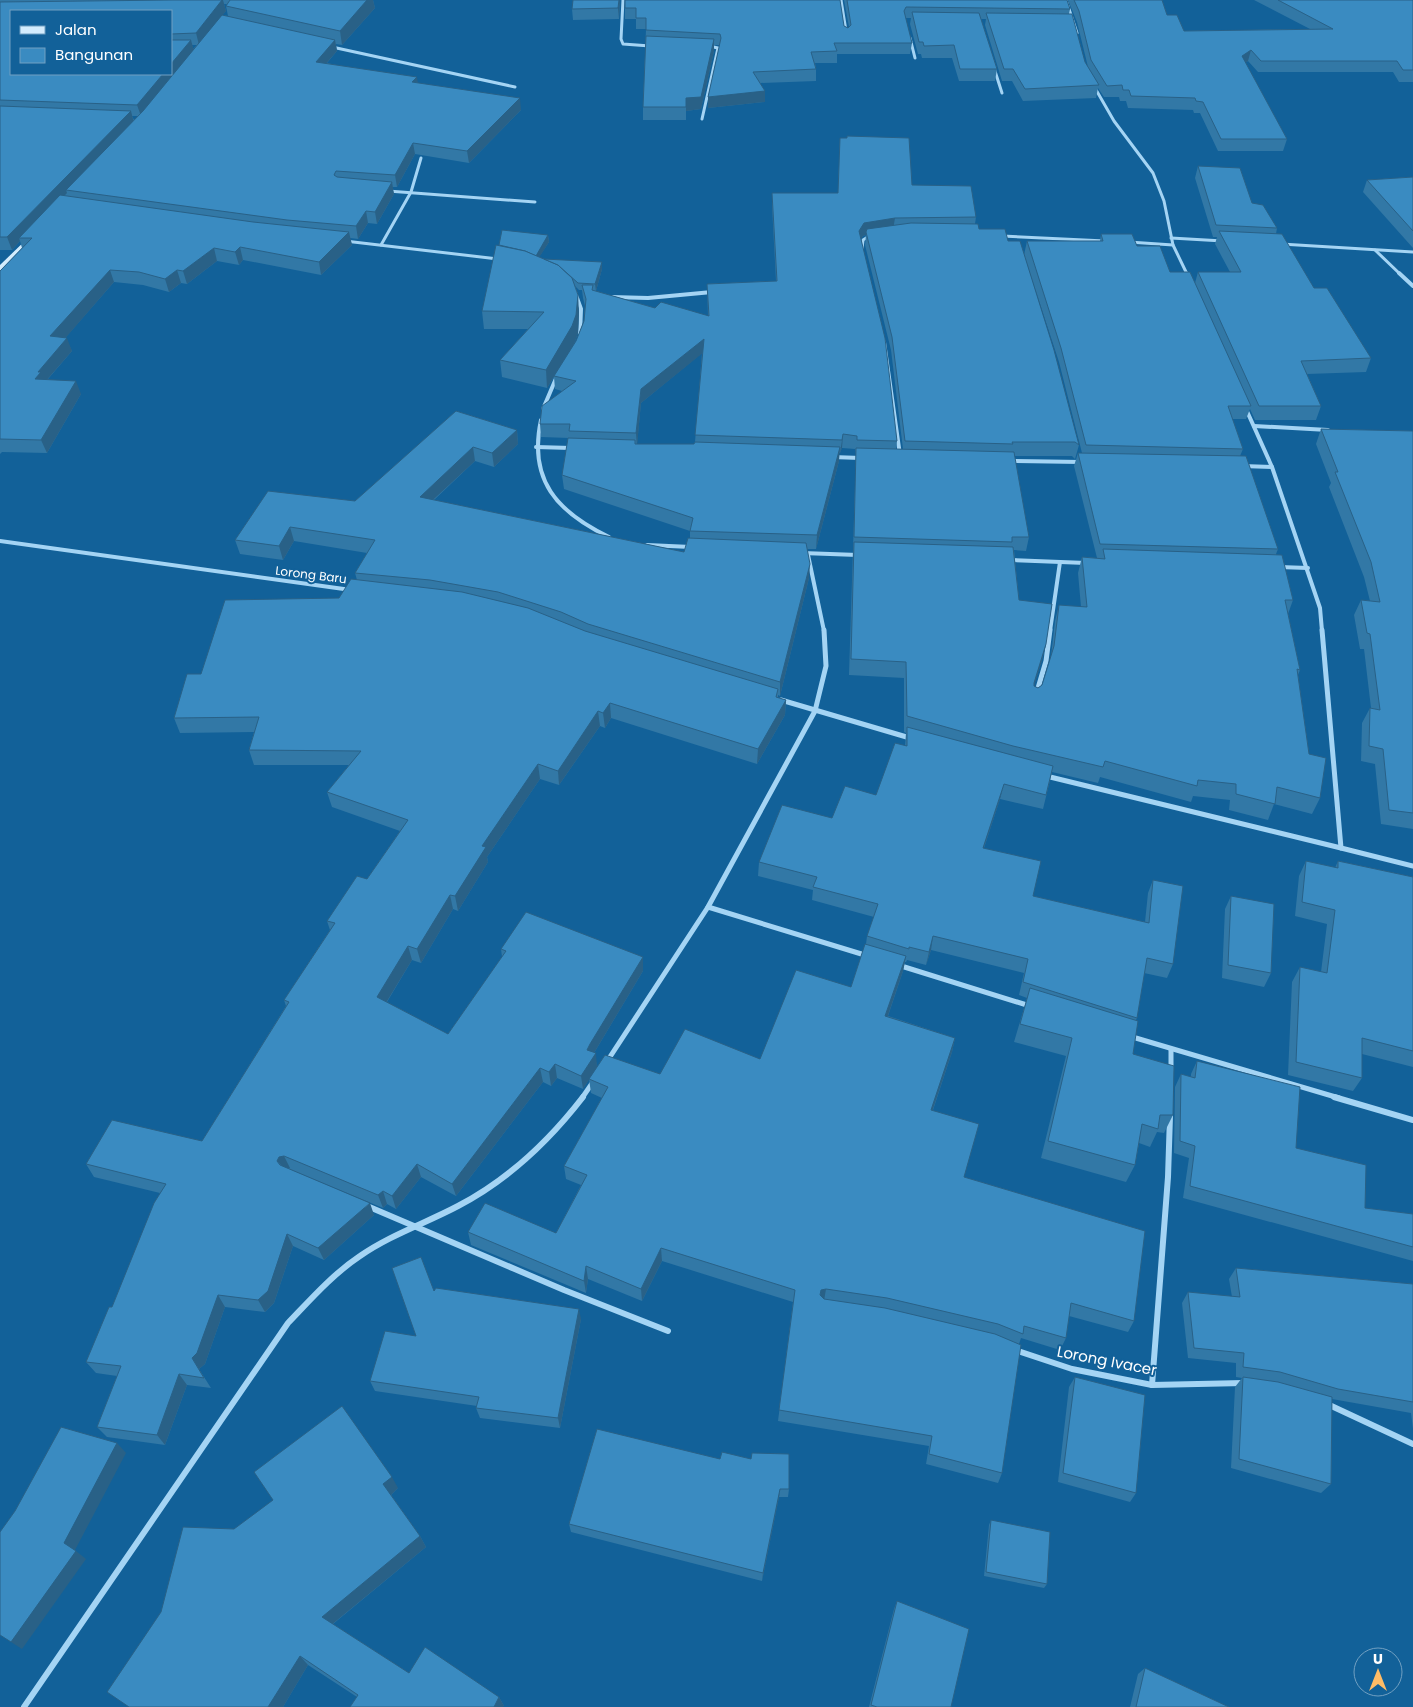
<svg xmlns="http://www.w3.org/2000/svg" width="1413" height="1707" font-family="Poppins,sans-serif">
	<style>
		.lines { fill: none; stroke-linecap: round; stroke-linejoin: round }
		.street-far3 { stroke: #a4d4f4; stroke-width: 3 }
		.street-far2 { stroke: #a4d4f4; stroke-width: 4 }
		.street-far1 { stroke: #a4d4f4; stroke-width: 5 }
		.street { stroke: #a4d4f4; stroke-width: 6 }
		.secondary { fill: #d3ecfd; fill-rule: evenodd }
		.wall { fill: #3278a6; fill-rule: evenodd }
		.shaded-wall { fill: #296187 }
		.building { fill: #3a8bc1; stroke: #296187 }
		.labels { text-anchor: middle; stroke-width: 4; stroke-linejoin: round; paint-order: stroke }
		.street-label { font-size: 12px; fill: #fff; stroke: #126199 }
		.near-street-label { font-size: 15px; fill: #fff; stroke: #126199 }
	</style>
	<rect width="100%" height="100%" fill="#126199"/>
	<g class="lines">
		<!-- street-far3 -->
		<g class="street-far3">
			<polyline points="623,0 621,39 623,44 650,46"/>
			<polyline points="841,0 846,31"/>
			<polyline points="1066,0 1077,33"/>
			<polyline points="910,38 915,58"/>
			<polyline points="332,47 515,87"/>
			<polyline points="994,68 1002,93"/>
			<polyline points="1095,88 1114,121 1153,173 1164,201 1173,245 1187,274"/>
			<polyline points="702,119 718,48 709,46"/>
			<polyline points="388,191 535,202"/>
			<polyline points="1002,236 1105,241"/>
			<polyline points="1171,238 1223,241"/>
			<polyline points="345,241 498,259"/>
			<polyline points="1129,242 1173,245"/>
			<polyline points="1281,244 1413,252"/>
			<polyline points="381,245 411,192 421,158"/>
			<polyline points="862,249 863,240 871,235"/>
			<polyline points="1375,250 1400,274"/>
		</g>
		<!-- street-far2 -->
		<g class="street-far2">
			<polyline points="1186,273 1188,277"/>
			<polyline points="1399,273 1413,286"/>
			<polyline points="573,287 581,309 580,334"/>
			<polyline points="611,297 648,298 712,292"/>
			<polyline points="884,342 900,455"/>
			<polyline points="543,409 557,376"/>
			<polyline points="1246,409 1272,467 1320,608 1322,631"/>
			<path d="M541,420C528,480 557,512 609,537"/>
			<polyline points="1254,426 1328,430"/>
			<polyline points="536,447 571,448"/>
			<polyline points="832,457 861,458"/>
			<polyline points="1010,461 1081,462"/>
			<polyline points="1242,466 1272,467"/>
			<polyline points="0,541 351,590"/>
			<polyline points="647,545 691,547"/>
			<polyline points="802,553 858,555"/>
			<polyline points="808,555 824,631"/>
			<polyline points="1009,560 1086,563"/>
			<polyline points="1279,567 1308,568"/>
			<polyline points="1050,631 1060,562"/>
		</g>
		<!-- street-far1 -->
		<g class="street-far1">
			<polyline points="1322,630 1341,848 1413,866"/>
			<polyline points="1036,695 1046,661 1050,630"/>
			<polyline points="781,700 910,738"/>
			<polyline points="1046,776 1341,848"/>
			<polyline points="708,907 868,956"/>
			<polyline points="898,965 1030,1006"/>
			<polyline points="1129,1036 1339,1098"/>
			<polyline points="1171,1049 1171,1070"/>
			<polyline points="606,1063 708,907 815,711 826,666 824,630"/>
			<polyline points="582,1098 593,1082"/>
		</g>
		<!-- street -->
		<g class="street">
			<polyline points="1334,1097 1413,1120"/>
			<polyline points="367,1206 564,1290 668,1331"/>
			<polyline points="1015,1350 1072,1369 1152,1385 1244,1383"/>
			<polyline points="1152,1385 1168,1177 1170,1116"/>
			<polyline points="1325,1403 1413,1444"/>
			<path d="M24,1707L288,1323C311,1299 333,1274 360,1256C390,1235 426,1223 458,1206C508,1180 549,1141 583,1097"/>
		</g>
		<!-- secondary -->
		<polygon class="secondary" points="31,235 34,237 0,271 0,265"/>
	</g>
	<!-- wall -->
	<g class="wall">
		<path d="M0,0H373L375,8L342,45L336,44L337,51L327,63L418,83L521,110L469,163L415,154L397,187H392L394,194L377,224L368,223L358,239L350,238L352,245L321,275L243,260L239,265L217,261L187,284L181,283L169,292L143,285L114,282L65,338L72,351L48,379L81,394L47,453L2,452L0,454V271L22,248L20,241L12,250H0ZM224,4H227L226,6L228,16L222,15L226,11ZM11,11H171V74ZM192,45H197L193,49ZM132,116H138L134,120Z"/>
		<polygon points="620,0 619,19 573,20 572,9"/>
		<polygon points="625,0 844,26 848,28 849,27 844,0 1067,0 1070,9 1069,14 1085,62 1088,67 1077,22 1068,0 1162,0 1167,15 1184,31 1310,29 1254,0 1413,0 1413,82 1399,82 1393,72 1258,72 1248,61 1245,63 1287,139 1283,151 1218,151 1200,113 1194,113 1193,110 1128,108 1126,101 1120,101 1119,97 1104,97 1098,88 1096,98 1023,101 1012,81 1002,81 985,25 986,19 981,19 997,69 995,81 959,81 952,58 922,58 921,54 918,54 910,24 911,18 905,18 912,43 910,54 837,54 837,63 815,63 816,69 816,81 760,83 765,91 765,102 708,108 708,97 720,45 714,45 714,51 701,109 686,111 686,120 643,120 643,107 646,29 636,29 636,19 625,19"/>
		<path d="M840,138L912,185L976,217L975,224L979,229L1008,241L1079,445L1075,459L1072,456H1014L1029,537L1026,551L1014,550L1019,600L1046,644L1042,660L1034,685V686L1038,688L1042,685L1051,656L1055,621L1059,605L1081,607L1078,573L1082,557L1097,558L1074,466L1078,453H1082L1059,362L1024,255L1027,241H1100L1101,234L1137,246L1170,272L1195,283L1198,272H1230L1215,244L1217,237H1213L1195,178L1198,166L1252,203L1277,228L1276,234L1314,288L1371,358L1366,372L1307,374L1321,406L1316,420H1255L1250,409L1246,419H1232L1243,449L1240,456L1278,549L1276,554L1293,600L1288,614L1300,670L1298,675L1309,754L1320,798L1312,814L1274,804L1268,820L1229,810L1230,800L1193,796L1191,802L1100,777L1098,783L1052,772L1043,809L1000,799L984,848L1033,896L1145,922L1148,893L1153,880L1173,964L1167,978L1144,973L1137,1018L1136,1020L1133,1054L1173,1115L1164,1133L1157,1132L1150,1147L1139,1143L1135,1165L1126,1182L1041,1158L1066,1056L1014,1042L1027,998L1019,995L1024,973L931,950L926,965L907,960L906,962H905L903,971L888,1016L955,1038L952,1052L933,1110L964,1177L1134,1321L1128,1332L1069,1316L1066,1338L1060,1350L1021,1338L1019,1344L1002,1473L998,1483L926,1464L929,1446L778,1421L793,1302L662,1261L642,1301L588,1279L586,1293L471,1245L468,1232L556,1233L581,1185L566,1179L564,1166L602,1098L591,1093L589,1079L583,1089L557,1078L551,1086L543,1082L456,1196L421,1177L396,1209L387,1204L383,1208L289,1169L374,1215L324,1260L293,1246L274,1303L265,1312L225,1307L205,1364L199,1369L211,1388L187,1385L165,1445L107,1437L97,1427L117,1376L96,1373L86,1362L112,1307L160,1193L94,1177L86,1164L202,1141L286,1006L284,1000L330,930L327,921L367,879L400,831L332,807L327,792L349,765H254L249,750L254,732L180,733L174,718L201,674L339,598L357,580L355,573L367,553L294,541L283,560L240,554L235,540L355,501L456,411L517,430L518,444L494,467L475,461L434,500L684,552L690,539V531L564,489L562,475L569,438L541,437L540,424L562,391L555,389L554,377L547,388L502,377L500,360L528,329H484L482,311L499,245L548,235L549,242L539,257L544,259L602,269L596,291L655,308L708,316L707,284L776,281L772,206V193H838ZM866,235L865,245L891,350L903,449H896L897,441L861,239L863,236ZM575,286L579,290H582L583,298L585,306L584,321L576,341L574,344L578,333L579,312ZM702,353L695,442L694,444H637L641,403ZM842,448L855,449L856,454L849,675L904,678V732L906,733L905,746L876,795L832,818L759,862L758,876L813,890L812,900L874,917L867,936L866,944L851,987L760,1059L660,1074L597,1066L594,1053L643,971V957L501,949L502,957L448,1034L387,1002L412,960L421,963L453,909L458,911L488,862L487,857L540,779L559,785L600,726L605,728L611,718L757,764L785,715L786,700L778,698V695L780,696L809,578L807,549H816L839,461V453H840Z"/>
		<polygon points="1413,177 1413,248 1363,192 1367,180"/>
		<polygon points="1321,429 1413,431 1413,829 1381,824 1375,764 1361,761 1362,723 1370,708 1371,708 1364,649 1360,649 1354,615 1361,600 1370,601 1364,577 1329,487 1331,483 1316,444"/>
		<polygon points="1306,861 1335,868 1338,861 1413,877 1413,1067 1362,1054 1362,1078 1353,1091 1288,1075 1292,982 1300,967 1321,972 1327,924 1295,916 1299,876"/>
		<polygon points="1231,896 1271,973 1264,987 1222,978 1225,909"/>
		<polygon points="1197,1061 1365,1208 1413,1214 1413,1261 1183,1198 1189,1158 1174,1153 1175,1087 1181,1074 1191,1077 1191,1074"/>
		<polygon points="1236,1268 1413,1284 1413,1429 1411,1413 1332,1399 1331,1484 1321,1493 1231,1468 1235,1387 1242,1378 1236,1377 1236,1363 1188,1358 1182,1303 1188,1292 1232,1297 1229,1279"/>
		<polygon points="434,1291 581,1319 560,1428 480,1418 476,1408 477,1406 375,1391 370,1381 416,1336"/>
		<polygon points="1075,1377 1136,1493 1130,1502 1058,1482 1069,1387"/>
		<polygon points="597,1429 789,1489 788,1497 779,1497 762,1581 571,1532 569,1524"/>
		<polygon points="398,1488 391,1495 420,1536 426,1547 333,1624 409,1673 499,1697 504,1706 357,1697 308,1665 283,1707 129,1707 161,1612 234,1529"/>
		<polygon points="991,1520 1047,1584 1044,1588 984,1576 989,1525"/>
		<polygon points="897,1601 951,1707 869,1707 894,1609"/>
		<polygon points="1145,1668 1229,1707 1130,1707 1138,1674"/>
	</g>
	<!-- shaded-wall -->
	<g class="shaded-wall">
		<polygon points="222,0 223,0 226,11 199,45 196,33"/>
		<polygon points="367,0 373,0 375,8 342,45 340,31"/>
		<polygon points="619,0 620,0 619,19 618,8"/>
		<polygon points="714,39 714,51 701,109 686,111 686,98"/>
		<polygon points="191,40 194,51 141,116 137,105 163,74 171,74 171,64"/>
		<polygon points="335,40 337,51 318,73 316,62"/>
		<polygon points="1251,50 1248,61 1239,67 1242,56"/>
		<polygon points="417,77 419,89 412,82"/>
		<polygon points="765,91 765,102 708,108 708,97"/>
		<polygon points="520,98 521,110 469,163 467,151"/>
		<polygon points="131,111 134,123 66,190 67,193 24,238 19,238 20,241 12,250 7,237"/>
		<polygon points="413,143 415,154 397,187 395,175"/>
		<polygon points="392,182 394,194 377,224 375,212"/>
		<polygon points="366,211 368,223 358,239 356,226"/>
		<polygon points="895,218 893,230 866,232 866,235 863,236 858,244 859,231 864,223"/>
		<polygon points="349,232 352,245 321,275 319,262"/>
		<polygon points="548,235 549,242 535,264 535,257"/>
		<polygon points="240,247 243,260 239,265 235,252"/>
		<polygon points="214,248 217,261 187,284 183,271"/>
		<polygon points="602,262 602,269 596,291 595,284"/>
		<polygon points="110,270 114,282 55,350 50,336"/>
		<polygon points="177,270 181,283 169,292 165,279"/>
		<polygon points="578,295 579,312 578,333 574,344 547,388 546,370"/>
		<polygon points="67,338 72,351 45,382 35,379 38,372"/>
		<polygon points="704,339 704,352 641,403 637,447 636,433 641,389"/>
		<polygon points="76,381 81,394 47,453 41,440"/>
		<polygon points="517,430 518,444 494,467 492,453"/>
		<polygon points="843,434 842,448 840,453 842,440"/>
		<polygon points="473,447 475,461 422,510 420,497"/>
		<polygon points="840,447 839,461 816,549 817,535"/>
		<polygon points="290,527 294,541 283,560 279,546"/>
		<polygon points="810,564 809,578 780,696 780,682"/>
		<polygon points="1046,644 1042,660 1030,699 1034,683"/>
		<polygon points="786,700 785,715 757,764 758,749"/>
		<polygon points="610,703 611,718 605,728 603,713"/>
		<polygon points="598,711 600,726 559,785 558,771"/>
		<polygon points="538,764 540,779 487,857 488,862 458,911 455,896 482,846"/>
		<polygon points="1004,784 1000,799 979,862 983,848"/>
		<polygon points="450,895 453,909 421,963 417,949"/>
		<polygon points="933,936 931,950 926,965 929,952"/>
		<polygon points="408,946 412,960 381,1011 377,997"/>
		<polygon points="906,956 903,971 883,1030 885,1016"/>
		<polygon points="643,957 643,971 591,1058 587,1050 590,1044"/>
		<polygon points="955,1038 952,1052 928,1124 931,1110"/>
		<polygon points="596,1053 597,1067 583,1089 581,1076"/>
		<polygon points="555,1064 557,1078 551,1086 549,1072"/>
		<polygon points="540,1068 543,1082 456,1196 452,1184"/>
		<polygon points="284,1156 290,1168 285,1169 277,1161 279,1157"/>
		<polygon points="417,1164 421,1177 396,1209 392,1196"/>
		<polygon points="383,1191 387,1204 383,1208 378,1195"/>
		<polygon points="370,1203 374,1215 324,1260 318,1248"/>
		<polygon points="287,1234 293,1246 274,1303 265,1312 258,1300"/>
		<polygon points="661,1248 662,1261 642,1301 641,1289"/>
		<polygon points="586,1266 588,1279 586,1293 584,1281"/>
		<polygon points="826,1289 824,1301 818,1307 821,1290"/>
		<polygon points="218,1295 225,1307 205,1364 199,1369 211,1388 192,1358"/>
		<polygon points="579,1309 581,1319 560,1428 558,1418"/>
		<polygon points="179,1374 187,1385 165,1445 157,1435"/>
		<polygon points="117,1443 126,1453 74,1552 64,1543"/>
		<polygon points="392,1477 398,1488 390,1496 383,1484"/>
		<polygon points="780,1489 779,1497 762,1581 763,1573"/>
		<polygon points="420,1536 426,1547 330,1626 322,1617"/>
		<polygon points="76,1551 86,1559 22,1649 11,1642"/>
		<polygon points="300,1656 308,1665 283,1707 268,1707"/>
		<polygon points="499,1697 504,1706 503,1707 494,1707"/>
	</g>
	<!-- building -->
	<g class="building">
		<polygon points="172,0 222,0 196,33 171,34 171,11 11,11 11,74 163,74 137,105 0,100 0,2"/>
		<polygon points="230,0 367,0 340,31 226,6"/>
		<polygon points="573,0 619,0 618,8 572,9"/>
		<polygon points="625,0 840,0 844,26 848,28 851,25 847,0 1067,0 1070,9 906,7 904,11 912,43 834,43 837,51 811,52 816,69 753,72 765,91 708,97 721,38 720,34 646,30 646,18 636,18 636,8 625,8"/>
		<polygon points="1074,0 1162,0 1167,15 1177,15 1184,31 1333,29 1278,0 1413,0 1413,70 1403,70 1397,61 1261,61 1251,50 1242,56 1287,139 1221,139 1203,102 1196,101 1195,98 1131,96 1129,90 1123,90 1122,85 1107,86 1091,60 1079,11"/>
		<polygon points="912,12 979,13 997,69 960,69 954,45 924,46 923,42 919,42"/>
		<polygon points="986,13 1072,14 1085,62 1099,85 1025,89 1013,69 1004,69"/>
		<polygon points="222,15 335,40 316,62 417,77 412,82 520,98 467,151 413,143 395,175 336,171 334,175 337,177 392,182 375,212 366,211 356,226 287,220 66,190 143,111"/>
		<polygon points="646,36 714,39 701,97 686,98 686,107 643,107"/>
		<polygon points="171,40 191,40 171,64"/>
		<polygon points="0,106 131,111 7,237 0,237"/>
		<polygon points="847,136 909,138 912,185 971,186 976,217 895,218 864,223 859,231 885,338 897,441 857,440 857,436 843,434 842,440 695,435 704,339 641,389 636,433 569,431 570,424 540,424 542,406 576,381 554,376 576,341 584,321 586,299 582,285 593,285 592,290 655,308 661,302 709,316 707,284 777,281 772,193 838,193 840,138 847,138"/>
		<polygon points="1198,166 1240,168 1252,203 1263,205 1277,228 1216,225"/>
		<polygon points="1413,177 1413,231 1367,180"/>
		<polygon points="60,195 253,222 349,232 319,262 240,247 235,252 214,248 183,271 177,270 165,279 139,272 110,270 50,336 67,338 38,372 41,372 35,379 76,381 41,440 0,439 0,271 32,238 19,238"/>
		<polygon points="911,223 978,224 979,229 1005,229 1008,241 1020,241 1054,350 1079,445 1075,442 1012,442 1013,444 905,441 892,337 866,232 867,229"/>
		<polygon points="502,230 548,235 536,256 525,251 499,245"/>
		<polygon points="1219,231 1282,234 1314,288 1327,288 1371,358 1301,361 1321,406 1259,406 1198,272 1241,272"/>
		<polygon points="1101,234 1132,234 1137,246 1160,246 1170,272 1190,272 1251,406 1228,406 1243,449 1086,445 1061,348 1027,241 1103,241"/>
		<polygon points="496,245 525,251 558,265 572,278 578,295 576,315 572,326 546,370 500,360 544,312 482,311"/>
		<polygon points="544,259 602,262 595,284 578,283 558,265"/>
		<polygon points="456,411 517,430 492,453 473,447 420,497 684,552 688,538 806,543 810,564 780,682 588,624 561,612 498,592 430,580 355,573 375,540 290,527 279,546 235,540 268,491 355,501"/>
		<polygon points="1321,429 1413,431 1413,813 1389,810 1383,749 1369,746 1370,708 1380,710 1370,634 1367,633 1361,600 1380,602 1371,562 1335,472 1338,472"/>
		<polygon points="568,438 635,440 635,444 694,444 695,442 840,447 817,535 690,531 693,518 562,475"/>
		<polygon points="856,448 1014,452 1029,537 1012,537 1012,542 854,537"/>
		<polygon points="1078,453 1246,456 1278,549 1100,544"/>
		<polygon points="854,542 1013,547 1019,600 1052,604 1046,644 1034,683 1034,686 1038,688 1042,685 1054,646 1059,605 1087,607 1082,557 1105,559 1103,549 1282,555 1293,600 1285,600 1300,670 1297,669 1309,754 1326,758 1320,798 1277,787 1275,804 1236,794 1236,784 1198,780 1197,786 1105,761 1103,767 1013,746 907,716 906,662 851,659"/>
		<polygon points="351,579 462,592 528,608 585,631 778,689 776,697 786,700 758,749 610,703 603,713 598,711 558,771 538,764 482,846 486,847 455,896 450,895 417,949 408,946 377,997 448,1034 506,951 501,949 526,912 643,957 590,1044 587,1050 596,1053 581,1076 555,1064 549,1072 540,1068 452,1184 417,1164 392,1196 383,1191 378,1195 284,1156 279,1157 277,1161 280,1165 370,1203 318,1248 287,1234 268,1291 258,1300 218,1295 197,1353 192,1358 204,1378 179,1374 157,1435 97,1427 121,1366 86,1362 109,1307 112,1307 154,1203 166,1184 86,1164 112,1120 202,1141 289,1002 284,1000 335,923 327,921 357,876 367,879 408,820 327,792 361,751 249,750 259,717 174,718 187,674 201,674 225,600 339,598"/>
		<polygon points="907,727 1053,766 1046,795 1004,784 983,848 1041,861 1033,896 1149,923 1153,880 1183,886 1173,964 1147,958 1137,1018 1023,982 1028,959 933,936 929,952 909,947 909,949 867,936 878,904 813,887 817,877 759,862 782,805 832,818 845,786 876,795 895,743 907,746"/>
		<polygon points="1306,861 1338,868 1338,861 1413,877 1413,1051 1362,1038 1362,1078 1296,1062 1300,967 1327,973 1335,910 1302,902"/>
		<polygon points="1231,896 1274,904 1271,973 1228,965"/>
		<polygon points="865,944 906,956 885,1016 955,1038 931,1110 979,1124 964,1177 1145,1231 1134,1321 1071,1303 1066,1338 1024,1326 1023,1334 998,1324 887,1298 826,1289 821,1290 820,1295 824,1299 885,1308 995,1334 1021,1345 1002,1473 929,1454 932,1436 779,1410 795,1290 661,1248 641,1289 586,1266 584,1281 468,1232 485,1203 556,1233 587,1175 564,1166 608,1087 589,1079 605,1055 660,1074 685,1029 760,1059 796,970 851,987"/>
		<polygon points="1030,988 1138,1021 1133,1054 1174,1066 1173,1115 1160,1115 1158,1129 1142,1124 1135,1165 1048,1141 1072,1038 1020,1024"/>
		<polygon points="1197,1061 1300,1087 1296,1148 1366,1165 1365,1208 1413,1214 1413,1247 1190,1186 1195,1146 1180,1141 1181,1074 1195,1078"/>
		<polygon points="421,1257 434,1291 436,1288 579,1309 558,1418 476,1408 479,1397 370,1381 385,1331 416,1336 392,1268"/>
		<polygon points="1236,1268 1413,1284 1413,1402 1338,1389 1280,1372 1243,1367 1244,1353 1194,1348 1188,1292 1240,1297"/>
		<polygon points="1075,1377 1145,1395 1136,1493 1063,1473"/>
		<polygon points="1243,1377 1278,1382 1332,1397 1331,1484 1239,1459"/>
		<polygon points="342,1406 392,1477 383,1484 420,1536 322,1617 409,1673 425,1647 499,1697 494,1707 350,1707 358,1695 300,1656 268,1707 129,1707 107,1692 161,1612 183,1527 234,1529 273,1500 254,1472"/>
		<polygon points="61,1427 117,1443 64,1543 76,1551 11,1642 0,1635 0,1532 15,1511"/>
		<polygon points="597,1429 720,1459 722,1452 751,1459 752,1453 789,1454 789,1489 780,1489 763,1573 569,1524"/>
		<polygon points="991,1520 1050,1532 1047,1584 986,1572"/>
		<polygon points="897,1601 969,1629 951,1707 877,1707 871,1705"/>
		<polygon points="1145,1668 1229,1707 1136,1707"/>
	</g>
	<g class="labels">
		<!-- street labels -->
		<g class="street-label">
			<text transform="translate(311 575) rotate(7)" y="4">Lorong Baru</text>
		</g>
		<!-- near-street labels -->
		<g class="near-street-label">
			<text transform="translate(1107 1361) rotate(11)" y="5">Lorong Ivacer</text>
		</g>
	</g>
	<!-- legend -->
	<rect x="10" y="10" width="162" height="65" fill="#126199" stroke="#71a0c2"/>
	<rect x="20" y="26" width="25" height="8" fill="#d3ecfd" stroke="#71a0c2"/>
	<text x="55" y="35" font-size="15" fill="#ffffff">Jalan</text>
	<rect x="20" y="48" width="25" height="15" fill="#3a8bc1" stroke="#71a0c2"/>
	<text x="55" y="60" font-size="15" fill="#ffffff">Bangunan</text>
	<!-- north arrow -->
	<g transform="translate(1378 1672)"><circle r="24" fill="#126199" stroke="#71a0c2"/>
	<path d="M0-4L9 19L0 12L-9 19Z" fill="#ffbc66"/>
	<text y="-8" font-size="14" font-weight="bold" text-anchor="middle" fill="#ffffff">U</text>
	</g>
</svg>
